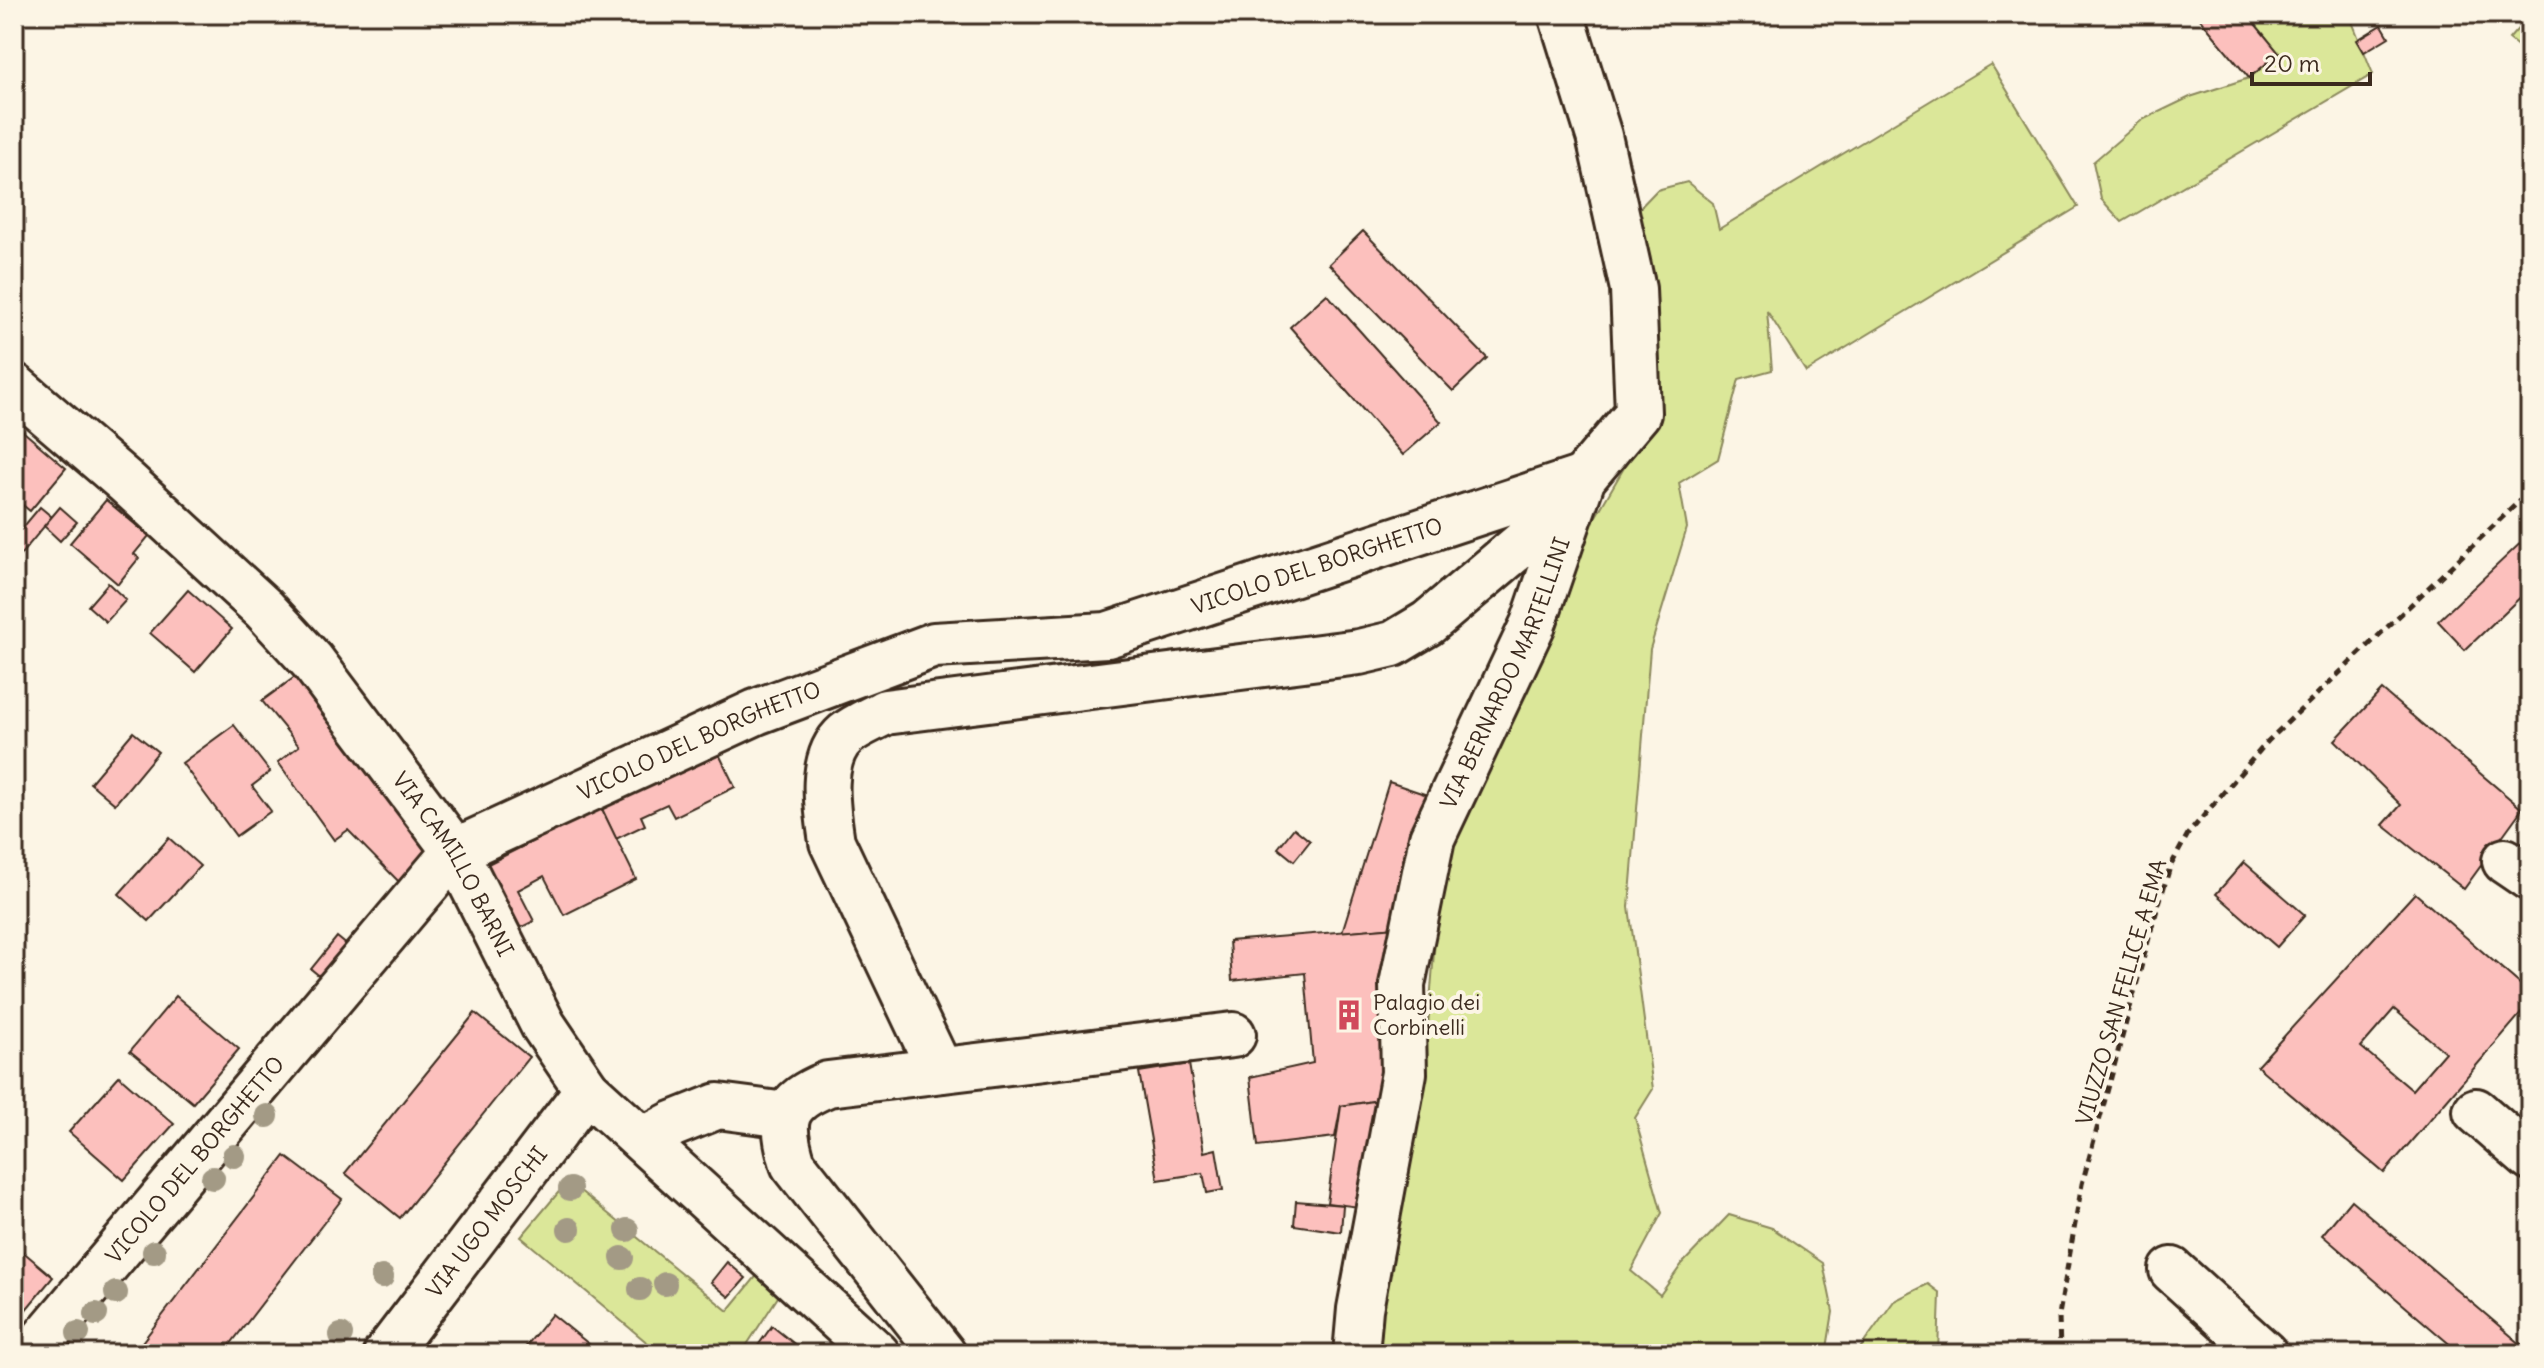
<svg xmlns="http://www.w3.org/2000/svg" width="2544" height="1368" font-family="Delius,sans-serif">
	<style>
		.green { fill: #dbe799; stroke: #8b885c; stroke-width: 2 }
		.building { fill: #fcc0bd; stroke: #3b2a1e; stroke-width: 2; fill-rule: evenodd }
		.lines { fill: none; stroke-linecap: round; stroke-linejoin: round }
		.minor-casing { stroke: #3b2a1e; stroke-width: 50 }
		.path { stroke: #3b2a1e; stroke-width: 5; stroke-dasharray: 8 6; stroke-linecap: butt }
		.minor { stroke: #fcf5e5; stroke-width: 44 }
		.tree { fill: #a39a85 }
		.labels { text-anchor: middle; stroke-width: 8; stroke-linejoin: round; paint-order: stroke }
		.street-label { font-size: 22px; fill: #3b2a1e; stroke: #fcf5e5 }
		.poi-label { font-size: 22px; fill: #3b2a1e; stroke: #fcf5e5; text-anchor: start }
	</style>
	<rect width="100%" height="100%" fill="#fcf5e5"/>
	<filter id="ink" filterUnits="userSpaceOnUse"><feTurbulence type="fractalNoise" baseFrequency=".0125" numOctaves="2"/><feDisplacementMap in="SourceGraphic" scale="16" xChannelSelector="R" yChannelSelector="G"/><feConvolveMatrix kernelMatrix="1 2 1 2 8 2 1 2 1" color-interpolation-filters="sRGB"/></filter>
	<g filter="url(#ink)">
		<!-- green -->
		<g class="green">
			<polygon points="2247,14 2349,14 2373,74 2122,222 2101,199 2093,162 2142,120 2190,97 2249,78 2279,53"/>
			<polygon points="2530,15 2530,56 2509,39"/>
			<polygon points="1991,64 2078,207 1806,372 1767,311 1772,370 1739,379 1718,459 1679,483 1687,528 1650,649 1629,907 1653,1089 1635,1118 1662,1213 1631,1271 1660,1295 1682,1264 1729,1215 1772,1228 1823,1263 1833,1312 1826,1354 1369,1354 1426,1052 1441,865 1585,535 1636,447 1632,216 1657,190 1687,182 1713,203 1719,229"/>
			<polygon points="568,1181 728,1311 763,1268 787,1283 741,1354 654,1354 656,1350 521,1237"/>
			<polygon points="1928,1284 1940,1293 1938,1354 1856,1354 1894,1301"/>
		</g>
		<!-- building -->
		<g class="building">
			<polygon points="2196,14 2247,14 2279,53 2249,78"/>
			<polygon points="2382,25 2389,37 2364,52 2357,40"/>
			<polygon points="1363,231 1487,358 1453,391 1329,264"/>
			<polygon points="1327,294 1441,422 1403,455 1290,327"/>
			<polygon points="18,427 66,468 30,511 14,498 14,432"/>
			<polygon points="106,500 149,536 134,554 139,558 118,584 70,543"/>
			<polygon points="40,507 52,517 18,558 14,555 14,538"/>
			<polygon points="60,507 77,522 60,541 44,526"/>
			<polygon points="2530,534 2530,588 2465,650 2438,621"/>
			<polygon points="108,583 126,600 106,622 88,606"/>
			<polygon points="188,590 232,629 195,672 150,633"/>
			<polygon points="303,671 447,850 409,892 348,830 334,840 278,762 299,746 262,701"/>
			<polygon points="2382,690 2522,809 2464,889 2383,825 2401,805 2335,740"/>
			<polygon points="234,725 270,772 252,786 271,811 236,836 182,763"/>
			<polygon points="133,732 158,752 115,804 90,783"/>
			<polygon points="717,750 735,787 674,817 667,804 641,816 645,825 616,839 601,807"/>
			<polygon points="1389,782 1439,799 1397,927 1342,932"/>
			<polygon points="601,807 636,879 564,915 544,876 518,890 534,921 512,932 480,868"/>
			<polygon points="1294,828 1310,841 1294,861 1278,848"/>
			<polygon points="169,838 200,866 149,921 119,894"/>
			<polygon points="2244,862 2305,915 2277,947 2216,894"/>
			<path d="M2415,893L2530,993V1003L2384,1173L2257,1066ZM2394,1009L2445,1052L2412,1090L2361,1047Z"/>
			<polygon points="1397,927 1387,1099 1341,1106 1335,1137 1258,1146 1250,1077 1313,1063 1305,973 1232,981 1229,941"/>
			<polygon points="337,937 354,951 328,983 311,969"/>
			<polygon points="176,996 239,1049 193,1103 130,1051"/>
			<polygon points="475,1013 529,1057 400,1218 345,1173"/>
			<polygon points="1189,1064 1204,1152 1216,1149 1223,1190 1207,1193 1203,1173 1158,1180 1139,1072"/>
			<polygon points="119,1076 174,1124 124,1180 69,1132"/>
			<polygon points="1387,1099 1367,1208 1327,1203 1341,1106"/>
			<polygon points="285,1156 342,1199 223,1354 133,1354"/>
			<polygon points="2351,1200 2530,1352 2530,1354 2461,1354 2322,1235"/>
			<polygon points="1296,1201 1343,1205 1341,1232 1294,1225"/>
			<polygon points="14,1244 53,1277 14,1324"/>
			<polygon points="727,1262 746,1278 729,1297 711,1282"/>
			<polygon points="552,1314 601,1354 520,1354"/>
			<polygon points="772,1326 807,1354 752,1354"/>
		</g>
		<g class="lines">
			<!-- minor casing -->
			<g class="minor-casing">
				<g id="minor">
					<path id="s1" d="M14,386L126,482L264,609L312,661L455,851L543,1025L587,1090L877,1354"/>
					<polyline points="2505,861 2530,878"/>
					<path d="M940,1070L832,842C827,809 818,758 846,734C857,725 873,719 885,712L1359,652L1393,644L1428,623L1575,499"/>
					<polyline points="2476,1111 2530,1158"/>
					<polyline points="643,1140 673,1124 718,1106 786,1115"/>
					<polyline points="2172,1270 2265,1354"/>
					<path id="s2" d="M31,1354L455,851L756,712L934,645L1107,635L1583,478"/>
					<path id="s3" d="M386,1354L587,1090"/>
					<path d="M943,1354L793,1164C779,1119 783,1102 828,1084L1233,1035"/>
					<path id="s4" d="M1356,1354L1360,1309L1404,1073L1402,985L1432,838L1533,624L1583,478L1638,413L1633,289L1599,136L1561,14"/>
				</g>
			</g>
			<!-- path -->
			<polyline class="path" points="2060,1354 2059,1315 2082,1184 2153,923 2170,867 2188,834 2268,741 2530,491"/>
			<!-- minor -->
			<use href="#minor" class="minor"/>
		</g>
		<!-- trees -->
		<g class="tree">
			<circle cx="267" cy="1116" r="12"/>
			<circle cx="234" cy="1156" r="12"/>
			<circle cx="213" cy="1178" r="12"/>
			<circle cx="570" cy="1189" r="12"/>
			<circle cx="569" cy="1229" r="12"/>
			<circle cx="627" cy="1230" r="12"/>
			<circle cx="154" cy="1252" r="12"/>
			<circle cx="622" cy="1258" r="12"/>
			<circle cx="382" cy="1277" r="12"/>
			<circle cx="665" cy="1284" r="12"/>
			<circle cx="640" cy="1289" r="12"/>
			<circle cx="116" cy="1293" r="12"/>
			<circle cx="96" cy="1314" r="12"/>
			<circle cx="78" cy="1333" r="12"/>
			<circle cx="341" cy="1335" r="12"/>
		</g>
	</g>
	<!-- icons -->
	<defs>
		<g id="building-bare" transform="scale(2.4)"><path d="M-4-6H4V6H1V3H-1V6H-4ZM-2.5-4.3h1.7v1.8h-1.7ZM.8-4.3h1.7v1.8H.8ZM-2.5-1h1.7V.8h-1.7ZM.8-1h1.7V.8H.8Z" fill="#d1495b" stroke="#fcf5e5" stroke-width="2.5" paint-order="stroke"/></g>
	</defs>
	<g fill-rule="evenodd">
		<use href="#building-bare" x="1349" y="1015"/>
	</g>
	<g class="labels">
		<!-- street labels -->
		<g class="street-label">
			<text dy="8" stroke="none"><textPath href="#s2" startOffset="1574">VICOLO DEL BORGHETTO</textPath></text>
			<text dy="8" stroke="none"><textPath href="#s4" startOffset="704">VIA BERNARDO MARTELLINI</textPath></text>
			<text dy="8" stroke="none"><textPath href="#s2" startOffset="926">VICOLO DEL BORGHETTO</textPath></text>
			<text dy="8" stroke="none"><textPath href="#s1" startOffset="654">VIA CAMILLO BARNI</textPath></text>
			<text transform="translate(2121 992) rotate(-74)" y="8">VIUZZO SAN FELICE A EMA</text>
			<text dy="8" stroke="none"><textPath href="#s2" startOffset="254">VICOLO DEL BORGHETTO</textPath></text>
			<text dy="8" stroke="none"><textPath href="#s3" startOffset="166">VIA UGO MOSCHI</textPath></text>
		</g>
		<!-- poi labels -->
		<g class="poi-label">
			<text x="1373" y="1010">Palagio dei<tspan x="1373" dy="25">Corbinelli</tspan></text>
		</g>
	</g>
	<!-- margin -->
	<rect width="2544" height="1368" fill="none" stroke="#fcf5e5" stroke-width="48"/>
	<rect x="24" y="24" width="2496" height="1320" fill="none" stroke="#3b2a1e" stroke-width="3" filter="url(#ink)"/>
	<!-- scale -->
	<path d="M2252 72v12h118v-12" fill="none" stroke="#3b2a1e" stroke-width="4"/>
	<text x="2264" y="72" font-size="24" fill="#3b2a1e" stroke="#fcf5e5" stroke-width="6" paint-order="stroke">20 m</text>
</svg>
